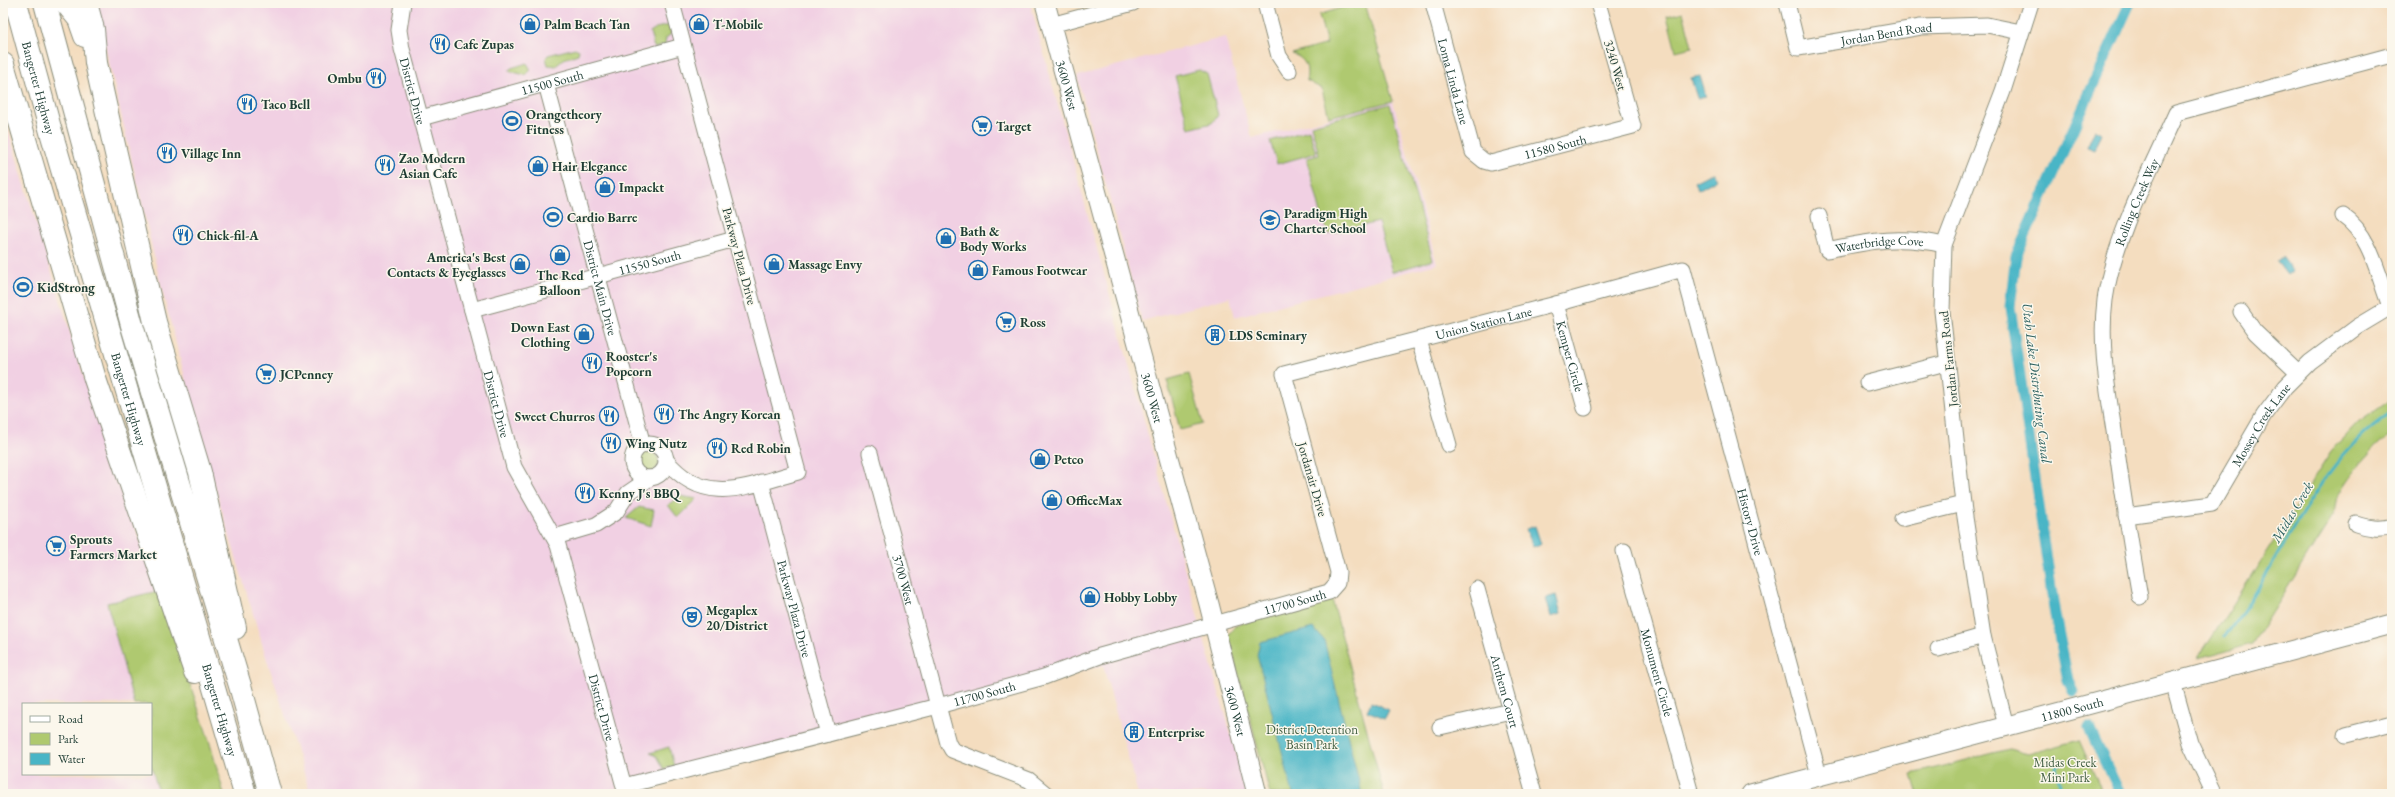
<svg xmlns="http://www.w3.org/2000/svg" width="2395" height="797" font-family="'EB Garamond',serif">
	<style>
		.built { fill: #f1d0e3 }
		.green { fill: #afc96f; stroke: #678352 }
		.water { fill: #49b5c6; stroke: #34797d }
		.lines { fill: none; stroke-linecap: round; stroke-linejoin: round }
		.stream { stroke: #49b5c6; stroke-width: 3 }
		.canal { stroke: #49b5c6; stroke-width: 11 }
		.minor-casing { stroke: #8a8d7a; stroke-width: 17 }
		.major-casing { stroke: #8a8d7a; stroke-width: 21 }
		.highway-casing { stroke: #8a8d7a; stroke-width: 24 }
		.minor { stroke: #fff; stroke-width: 15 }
		.major { stroke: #fff; stroke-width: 19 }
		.highway { stroke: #fff; stroke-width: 22 }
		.labels { text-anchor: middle; stroke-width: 3; stroke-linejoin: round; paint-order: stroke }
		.poi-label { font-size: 13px; font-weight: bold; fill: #1f3d34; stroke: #fbf7ec; text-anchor: start }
		.street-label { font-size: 13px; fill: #1f3d34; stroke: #fbf7ec }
		.park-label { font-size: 13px; fill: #436043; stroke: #fbf7ec }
		.water-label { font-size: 14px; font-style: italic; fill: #2c6160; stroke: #fbf7ec }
	</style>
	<rect width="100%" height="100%" fill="#fbf7ec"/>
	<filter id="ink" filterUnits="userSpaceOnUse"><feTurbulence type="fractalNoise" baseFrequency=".025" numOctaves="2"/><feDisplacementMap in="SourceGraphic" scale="8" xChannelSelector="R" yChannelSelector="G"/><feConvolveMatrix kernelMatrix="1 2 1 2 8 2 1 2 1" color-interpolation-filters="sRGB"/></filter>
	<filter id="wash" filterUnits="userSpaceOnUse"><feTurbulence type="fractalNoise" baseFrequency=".012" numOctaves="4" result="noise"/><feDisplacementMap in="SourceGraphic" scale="16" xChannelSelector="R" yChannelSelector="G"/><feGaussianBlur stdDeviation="0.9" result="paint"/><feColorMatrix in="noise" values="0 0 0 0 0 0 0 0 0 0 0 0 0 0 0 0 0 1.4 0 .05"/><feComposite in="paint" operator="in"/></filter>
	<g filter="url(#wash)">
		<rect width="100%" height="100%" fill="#f4ddbf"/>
		<!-- built -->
		<g class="built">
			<polygon points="95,3 1030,3 1204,640 1248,794 1138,794 1103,665 595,794 311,794 267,660 206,458 161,286"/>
			<polygon points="1225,37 1252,138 1393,101 1437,264 1235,317 1230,297 1142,321 1077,76"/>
			<polygon points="3,114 95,413 158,591 134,704 23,704 23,774 151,774 151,765 159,794 3,794"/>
		</g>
		<!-- green -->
		<g class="green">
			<path d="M1356,3H1365L1393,101L1329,117L1322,89L1306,80C1309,67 1305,58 1292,54L1327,44L1319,15Z"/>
			<polygon points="1683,12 1692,47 1676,51 1667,16"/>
			<polygon points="669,25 671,34 666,38 665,45 654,48 650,32 656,28"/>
			<polygon points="575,48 579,50 578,54 564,59 556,66 548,65 546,58 548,55"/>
			<polygon points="527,63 531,70 525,75 509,71 511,68"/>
			<polygon points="1199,70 1207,74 1218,115 1212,123 1189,129 1175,76"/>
			<polygon points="1390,104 1433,260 1392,272 1378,222 1329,234 1323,222 1307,158 1319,155 1311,125"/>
			<polygon points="1309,130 1316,153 1277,164 1270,141"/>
			<polygon points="1189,374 1203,424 1180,430 1167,380"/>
			<path d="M2392,399V434C2374,444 2347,477 2338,496C2335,501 2335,509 2334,514L2252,644L2198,659L2331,452L2358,423Z"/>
			<circle cx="649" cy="462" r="10"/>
			<polygon points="680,496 697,499 678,518 668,505"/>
			<polygon points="639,507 654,510 651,526 626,518"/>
			<polygon points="158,591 209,740 224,794 159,794 151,765 151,704 134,704 107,603"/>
			<polygon points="1332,599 1384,794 1270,794 1228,635 1236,625"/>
			<polygon points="2079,740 2103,794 1918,794 1912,774 2009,749 2028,754"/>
			<polygon points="669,747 674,766 664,769 657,756 650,753"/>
		</g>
		<!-- water -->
		<g class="water">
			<polygon points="1700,76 1706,96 1697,98 1691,78"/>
			<polygon points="2095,129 2102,133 2095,150 2087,147"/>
			<polygon points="1713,172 1717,179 1698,190 1694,182"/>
			<polygon points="2283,257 2293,270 2287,275 2277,262"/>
			<polygon points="1535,526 1541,544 1533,547 1526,529"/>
			<polygon points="1556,595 1561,614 1551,617 1546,598"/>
			<polygon points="1313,628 1324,640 1362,794 1293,794 1257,655 1260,642"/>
			<polygon points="1371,702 1389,710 1385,718 1367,711"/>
		</g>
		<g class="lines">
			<!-- stream -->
			<g class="stream">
				<path d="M2225,636C2282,564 2313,463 2392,412"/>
				<polyline points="2062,794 2056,768 2062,760"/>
			</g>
			<!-- canal -->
			<g class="canal">
				<polyline points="2073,691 2068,680 2055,615 2010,307 2016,256 2130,3"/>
				<polyline points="2089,728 2120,794"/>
			</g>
		</g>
	</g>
	<g filter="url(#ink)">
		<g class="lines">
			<!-- minor casing -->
			<g class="minor-casing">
				<g id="minor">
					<path id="s1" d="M403,3L399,30L402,49L514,467L558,545L626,794"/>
					<polyline points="1265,3 1279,56 1289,71"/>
					<path id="s2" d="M1433,3L1473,152L1484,161L1491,163L1633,126L1598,3"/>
					<path id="s3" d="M1787,3L1798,48L1921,27L1987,25L2021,32"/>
					<polyline points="1051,25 1133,3"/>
					<path id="s4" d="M546,84L643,445"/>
					<path id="s5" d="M421,118L683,46"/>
					<path id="s6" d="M1819,216L1827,250C1871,241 1899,235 1944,245"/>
					<path d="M2343,216C2371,235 2378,276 2390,306"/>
					<path id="s7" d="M1556,304L1585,408"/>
					<path id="s8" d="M472,310L735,239"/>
					<polyline points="2241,312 2255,332 2298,373"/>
					<polyline points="1419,340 1449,445"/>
					<polyline points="1867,383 1946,363"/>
					<circle cx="649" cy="461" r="17"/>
					<path id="s9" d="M870,453L948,743L952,750L1029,780L1046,794"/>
					<path d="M666,460C705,508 747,486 798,472L672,3"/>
					<path id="s10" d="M761,482L828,734"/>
					<path id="s11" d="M2126,516L2212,504L2264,415L2285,387L2310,362L2357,327L2392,306"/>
					<polyline points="1902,519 1963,504"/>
					<path d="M2356,524C2369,528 2379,530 2392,526"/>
					<polyline points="555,537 596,525 616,512 628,493 650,478"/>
					<path id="s12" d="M1624,551L1691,794"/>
					<path id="s13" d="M1477,589L1534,794"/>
					<path id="s14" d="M2140,597C2131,546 2123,495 2116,444C2109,397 2099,348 2105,300C2114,237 2150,171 2176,113L2392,55"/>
					<polyline points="1938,649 1983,636"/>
					<polyline points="2173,682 2190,743 2214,794"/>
					<polyline points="2006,726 1983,636 1963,504 1942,311 1944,245 2003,91 2031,3"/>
					<polyline points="1440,727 1511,711"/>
					<polyline points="2346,735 2392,723"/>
					<path id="s15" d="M624,786L938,706L1044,677L1100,656L1329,592L1337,583L1338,572L1284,374L1556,304L1683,269L1819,775"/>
				</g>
			</g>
			<!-- major casing -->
			<g class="major-casing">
				<g id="major">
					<path id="s16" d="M1045,3L1209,604L1257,794"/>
					<path id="s17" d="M1751,794L2392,624"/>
				</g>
			</g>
			<!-- highway casing -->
			<g class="highway-casing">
				<g id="highway">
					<path id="s18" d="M16,3L51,132L245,794"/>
					<polyline points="45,3 133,329 241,689 270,794"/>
					<polyline points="66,3 79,19 85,36"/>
					<polyline points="86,3 93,29 96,63 114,145 155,322 200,472 235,628"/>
					<polyline points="3,64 95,379 195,672"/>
				</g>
			</g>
			<!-- minor -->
			<use href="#minor" class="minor"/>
			<!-- major -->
			<use href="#major" class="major"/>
			<!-- highway -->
			<use href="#highway" class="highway"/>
		</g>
	</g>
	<!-- icons -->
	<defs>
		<g id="shop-ring" transform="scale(1)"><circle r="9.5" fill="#fbf7ec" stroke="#1f6fb2" stroke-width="1.5"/><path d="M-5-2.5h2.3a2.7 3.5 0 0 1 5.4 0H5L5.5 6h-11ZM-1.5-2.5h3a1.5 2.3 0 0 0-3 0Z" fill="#1f6fb2"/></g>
		<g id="restaurant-ring" transform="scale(1)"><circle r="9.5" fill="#fbf7ec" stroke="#1f6fb2" stroke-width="1.5"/><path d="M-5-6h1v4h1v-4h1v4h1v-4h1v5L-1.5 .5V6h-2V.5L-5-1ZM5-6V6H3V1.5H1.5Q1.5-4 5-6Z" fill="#1f6fb2"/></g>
		<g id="stadium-ring" transform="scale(1)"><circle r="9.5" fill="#fbf7ec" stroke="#1f6fb2" stroke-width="1.5"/><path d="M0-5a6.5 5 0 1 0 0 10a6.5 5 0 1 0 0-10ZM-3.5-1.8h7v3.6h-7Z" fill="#1f6fb2"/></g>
		<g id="supermarket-ring" transform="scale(1)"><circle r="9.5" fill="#fbf7ec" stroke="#1f6fb2" stroke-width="1.5"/><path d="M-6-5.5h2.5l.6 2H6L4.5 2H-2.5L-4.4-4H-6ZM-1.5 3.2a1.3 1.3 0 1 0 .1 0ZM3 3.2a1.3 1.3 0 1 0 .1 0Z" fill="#1f6fb2"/></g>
		<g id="school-ring" transform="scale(1)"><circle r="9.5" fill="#fbf7ec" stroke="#1f6fb2" stroke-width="1.5"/><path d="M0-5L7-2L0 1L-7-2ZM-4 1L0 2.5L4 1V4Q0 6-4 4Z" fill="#1f6fb2"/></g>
		<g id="building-ring" transform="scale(1)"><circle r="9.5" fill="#fbf7ec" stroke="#1f6fb2" stroke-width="1.5"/><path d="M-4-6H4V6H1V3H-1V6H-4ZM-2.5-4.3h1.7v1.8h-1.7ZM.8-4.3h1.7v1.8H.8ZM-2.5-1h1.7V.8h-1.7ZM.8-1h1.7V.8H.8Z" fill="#1f6fb2"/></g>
		<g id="theatre-ring" transform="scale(1)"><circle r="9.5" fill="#fbf7ec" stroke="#1f6fb2" stroke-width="1.5"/><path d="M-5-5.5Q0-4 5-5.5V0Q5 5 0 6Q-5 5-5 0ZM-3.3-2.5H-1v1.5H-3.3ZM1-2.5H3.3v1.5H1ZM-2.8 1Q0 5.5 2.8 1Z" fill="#1f6fb2"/></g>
	</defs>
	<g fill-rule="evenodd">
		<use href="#shop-ring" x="530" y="24"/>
		<use href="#shop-ring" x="699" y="24"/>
		<use href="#restaurant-ring" x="440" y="44"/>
		<use href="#restaurant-ring" x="376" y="78"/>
		<use href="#restaurant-ring" x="247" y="104"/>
		<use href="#stadium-ring" x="512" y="121"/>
		<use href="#supermarket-ring" x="982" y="126"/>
		<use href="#restaurant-ring" x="167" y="153"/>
		<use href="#restaurant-ring" x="385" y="165"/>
		<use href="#shop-ring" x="538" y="166"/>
		<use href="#shop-ring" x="605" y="187"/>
		<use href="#stadium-ring" x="553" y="217"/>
		<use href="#school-ring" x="1270" y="220"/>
		<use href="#restaurant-ring" x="183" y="235"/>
		<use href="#shop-ring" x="946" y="238"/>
		<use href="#shop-ring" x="560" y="255"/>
		<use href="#shop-ring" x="520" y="264"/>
		<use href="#shop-ring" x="774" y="264"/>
		<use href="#shop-ring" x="978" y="270"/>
		<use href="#stadium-ring" x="23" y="287"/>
		<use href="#supermarket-ring" x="1006" y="322"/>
		<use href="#shop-ring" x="584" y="334"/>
		<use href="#building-ring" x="1215" y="335"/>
		<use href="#restaurant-ring" x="592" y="363"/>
		<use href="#supermarket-ring" x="266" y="374"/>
		<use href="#restaurant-ring" x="664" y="414"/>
		<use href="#restaurant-ring" x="609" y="416"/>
		<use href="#restaurant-ring" x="611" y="443"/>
		<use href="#restaurant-ring" x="717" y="448"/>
		<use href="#shop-ring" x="1040" y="459"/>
		<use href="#restaurant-ring" x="585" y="493"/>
		<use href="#shop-ring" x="1052" y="500"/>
		<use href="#supermarket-ring" x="56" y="546"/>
		<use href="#shop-ring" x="1090" y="597"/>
		<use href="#theatre-ring" x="692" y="617"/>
		<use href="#building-ring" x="1134" y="732"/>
	</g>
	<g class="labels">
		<!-- poi labels -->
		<g class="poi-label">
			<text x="544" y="29">Palm Beach Tan</text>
			<text x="713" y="29">T-Mobile</text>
			<text x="454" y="49">Cafe Zupas</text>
			<text x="362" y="83" text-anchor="end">Ombu</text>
			<text x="261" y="109">Taco Bell</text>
			<text x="526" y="119">Orangetheory<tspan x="526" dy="15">Fitness</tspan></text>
			<text x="996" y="131">Target</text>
			<text x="181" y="158">Village Inn</text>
			<text x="399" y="163">Zao Modern<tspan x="399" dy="15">Asian Cafe</tspan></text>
			<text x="552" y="171">Hair Elegance</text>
			<text x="619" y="192">Impackt</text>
			<text x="1284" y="218">Paradigm High<tspan x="1284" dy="15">Charter School</tspan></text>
			<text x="567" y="222">Cardio Barre</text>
			<text x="960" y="236">Bath &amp;<tspan x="960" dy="15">Body Works</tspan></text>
			<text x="197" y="240">Chick-fil-A</text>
			<text x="506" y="262" text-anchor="end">America's Best<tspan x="506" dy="15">Contacts &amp; Eyeglasses</tspan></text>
			<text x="788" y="269">Massage Envy</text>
			<text x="992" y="275">Famous Footwear</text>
			<text x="560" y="280" text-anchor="middle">The Red<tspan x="560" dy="15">Balloon</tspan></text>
			<text x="37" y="292">KidStrong</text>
			<text x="1020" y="327">Ross</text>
			<text x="570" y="332" text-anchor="end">Down East<tspan x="570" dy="15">Clothing</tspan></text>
			<text x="1229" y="340">LDS Seminary</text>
			<text x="606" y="361">Rooster's<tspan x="606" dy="15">Popcorn</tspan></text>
			<text x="280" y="379">JCPenney</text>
			<text x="678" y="419">The Angry Korean</text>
			<text x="595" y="421" text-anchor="end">Sweet Churros</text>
			<text x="625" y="448">Wing Nutz</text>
			<text x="731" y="453">Red Robin</text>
			<text x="1054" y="464">Petco</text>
			<text x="599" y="498">Kenny J's BBQ</text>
			<text x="1066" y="505">OfficeMax</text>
			<text x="70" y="544">Sprouts<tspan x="70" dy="15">Farmers Market</tspan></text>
			<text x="1104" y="602">Hobby Lobby</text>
			<text x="706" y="615">Megaplex<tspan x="706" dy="15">20/District</tspan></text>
			<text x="1148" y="737">Enterprise</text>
		</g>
		<!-- street labels -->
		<g class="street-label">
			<text dy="5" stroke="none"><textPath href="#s3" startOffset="136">Jordan Bend Road</textPath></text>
			<text transform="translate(1616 65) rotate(74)" y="5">3240 West</text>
			<text dy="5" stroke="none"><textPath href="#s2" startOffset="81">Loma Linda Lane</textPath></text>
			<text dy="5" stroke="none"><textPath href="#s5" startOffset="136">11500 South</textPath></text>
			<text dy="5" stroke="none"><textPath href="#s16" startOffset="85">3600 West</textPath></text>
			<text dy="5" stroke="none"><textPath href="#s18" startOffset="88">Bangerter Highway</textPath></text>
			<text dy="5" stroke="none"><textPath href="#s1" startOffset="90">District Drive</textPath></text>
			<text dy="5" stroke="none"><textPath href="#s2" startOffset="242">11580 South</textPath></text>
			<text dy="5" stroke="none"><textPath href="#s14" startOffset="403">Rolling Creek Way</textPath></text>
			<text dy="5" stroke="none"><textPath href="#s6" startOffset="88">Waterbridge Cove</textPath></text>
			<text transform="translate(740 256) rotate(75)" y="5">Parkway Plaza Drive</text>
			<text dy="5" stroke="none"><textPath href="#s8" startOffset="184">11550 South</textPath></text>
			<text dy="5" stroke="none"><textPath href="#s4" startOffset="211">District Main Drive</textPath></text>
			<text dy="5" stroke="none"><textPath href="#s15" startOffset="1166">Union Station Lane</textPath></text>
			<text dy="5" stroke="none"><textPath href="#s7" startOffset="54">Kemper Circle</textPath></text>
			<text transform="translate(1948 359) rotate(-96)" y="5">Jordan Farms Road</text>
			<text dy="5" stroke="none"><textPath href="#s16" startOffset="409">3600 West</textPath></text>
			<text dy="5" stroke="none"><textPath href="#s18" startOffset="412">Bangerter Highway</textPath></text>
			<text dy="5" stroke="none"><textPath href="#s1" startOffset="414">District Drive</textPath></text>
			<text dy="5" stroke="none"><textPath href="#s11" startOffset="180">Mossey Creek Lane</textPath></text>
			<text transform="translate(1313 479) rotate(74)" y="5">Jordanair Drive</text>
			<text dy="5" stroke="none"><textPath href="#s15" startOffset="1634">History Drive</textPath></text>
			<text dy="5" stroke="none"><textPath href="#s9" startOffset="131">3700 West</textPath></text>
			<text dy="5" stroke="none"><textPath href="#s15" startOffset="696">11700 South</textPath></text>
			<text dy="5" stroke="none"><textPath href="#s10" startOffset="131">Parkway Plaza Drive</textPath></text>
			<text dy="5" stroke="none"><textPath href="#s12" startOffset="126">Monument Circle</textPath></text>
			<text dy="5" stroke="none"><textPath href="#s13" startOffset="106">Anthem Court</textPath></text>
			<text dy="5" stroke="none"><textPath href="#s15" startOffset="372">11700 South</textPath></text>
			<text dy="5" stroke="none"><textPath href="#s1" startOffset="737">District Drive</textPath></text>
			<text dy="5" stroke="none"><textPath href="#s17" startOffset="332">11800 South</textPath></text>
			<text dy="5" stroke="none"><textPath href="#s18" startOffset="736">Bangerter Highway</textPath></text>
			<text dy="5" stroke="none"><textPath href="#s16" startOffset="733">3600 West</textPath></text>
		</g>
		<!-- park labels -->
		<g class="park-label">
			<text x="1312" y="734">District Detention<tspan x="1312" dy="15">Basin Park</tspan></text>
			<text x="2065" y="767">Midas Creek<tspan x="2065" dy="15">Mini Park</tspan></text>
		</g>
		<!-- water labels -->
		<g class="water-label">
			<text transform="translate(2037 383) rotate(83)" y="5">Utah Lake Distributing Canal</text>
			<text transform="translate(2292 512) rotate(-59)" y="5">Midas Creek</text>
		</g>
	</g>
	<!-- margin -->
	<rect width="2395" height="797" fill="none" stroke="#fbf7ec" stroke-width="16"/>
	<!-- legend -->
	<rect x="22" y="703" width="130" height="72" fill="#fbf7ec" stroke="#a3ada2"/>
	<rect x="30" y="716" width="20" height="6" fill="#ffffff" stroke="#a3ada2"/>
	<text x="58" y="723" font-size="12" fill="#1f3d34">Road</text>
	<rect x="30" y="733" width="20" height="12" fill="#afc96f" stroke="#a3ada2"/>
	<text x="58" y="743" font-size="12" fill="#1f3d34">Park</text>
	<rect x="30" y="753" width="20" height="12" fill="#49b5c6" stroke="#a3ada2"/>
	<text x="58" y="763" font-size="12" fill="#1f3d34">Water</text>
</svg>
